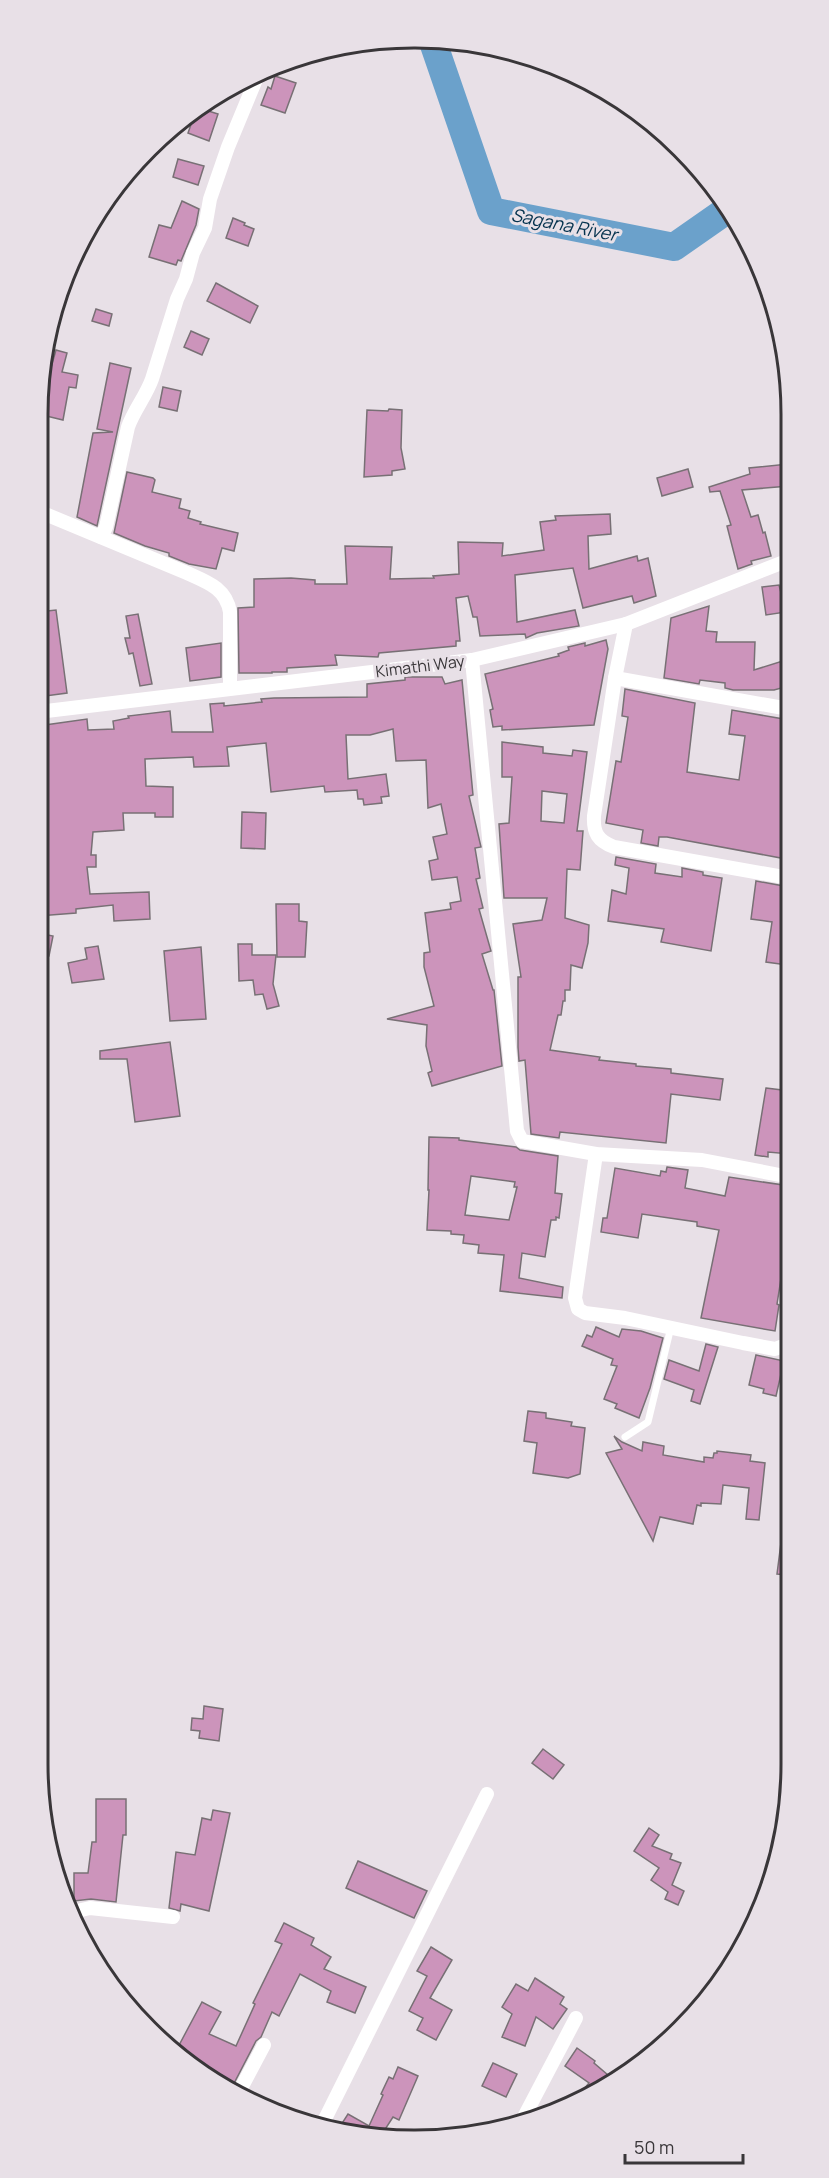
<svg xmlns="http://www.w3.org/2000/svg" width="829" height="2178" font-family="Manrope,sans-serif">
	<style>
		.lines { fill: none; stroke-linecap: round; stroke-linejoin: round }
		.river { stroke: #6ba1cb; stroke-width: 28 }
		.building { fill: #cc94bb; stroke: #787075; stroke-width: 1.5; fill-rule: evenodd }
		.lane { stroke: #fff; stroke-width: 7 }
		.street { stroke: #fff; stroke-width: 14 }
		.labels { text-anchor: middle; stroke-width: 6; stroke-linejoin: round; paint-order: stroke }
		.street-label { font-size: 16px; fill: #393639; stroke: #e8e0e7 }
		.water-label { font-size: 18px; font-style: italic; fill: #05324e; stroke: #e8e0e7 }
		.rim { fill: none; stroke: #393639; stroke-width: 3 }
	</style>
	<rect width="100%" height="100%" fill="#e8e0e7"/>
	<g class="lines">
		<!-- river -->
		<polyline class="river" points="434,45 491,211 674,247 727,210"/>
	</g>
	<!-- building -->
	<g class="building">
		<polygon points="275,76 296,83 285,113 261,105 268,87 271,89"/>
		<polygon points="202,109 218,114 209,141 188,133 194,116"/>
		<polygon points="178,159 204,166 198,185 173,177"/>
		<polygon points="182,201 199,209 196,225 181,261 178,260 176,265 149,257 159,225 171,228"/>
		<polygon points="233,218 245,223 244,225 254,229 248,246 226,238"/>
		<polygon points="216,283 258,306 250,323 207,301"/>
		<polygon points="96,309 112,314 109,326 92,321"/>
		<polygon points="191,331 209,339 202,355 184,347"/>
		<polygon points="56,350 67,353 62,372 78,375 76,388 69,387 63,420 38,414 42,391 44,392"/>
		<polygon points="110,363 131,368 97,526 77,517 93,433 113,432 97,429"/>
		<polygon points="163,387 181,391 177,411 159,407"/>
		<polygon points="389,409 402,410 401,448 405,469 392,471 392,475 364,477 367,410 388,411"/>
		<polygon points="788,464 789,486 742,490 751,517 758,515 763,533 765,532 771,556 751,561 752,564 738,569 727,526 731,525 720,491 710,492 709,487 750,474 749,468"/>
		<polygon points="688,469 693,487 662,496 657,478"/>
		<polygon points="127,472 153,478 155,480 152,492 181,499 179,508 190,511 188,518 201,522 200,524 238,533 234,551 222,548 216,569 189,564 169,556 169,553 145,546 114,533"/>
		<polygon points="610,514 611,534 588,536 589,569 637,556 638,561 648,558 656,596 634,603 632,596 583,608 573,568 515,575 517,622 575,610 579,626 537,633 526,638 525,634 480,636 477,617 473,617 468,596 456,598 460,641 456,641 456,646 379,653 378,657 335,655 337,665 287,668 287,672 272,672 272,673 239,673 238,608 254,607 254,579 291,578 315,580 315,584 347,584 345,546 392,547 390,579 434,578 433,576 459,574 458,542 503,543 502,556 544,550 540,522 556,520 555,516"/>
		<polygon points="779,585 786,612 766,615 762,587"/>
		<polygon points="709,606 706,631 717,632 716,642 755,642 754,670 789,659 789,686 774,690 733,690 725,688 725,683 700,680 699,684 664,678 671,618"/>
		<polygon points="56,610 67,693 38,697 38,670 40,670 38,654 38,612"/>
		<polygon points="138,614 152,684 140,686 133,653 129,654 125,638 130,638 126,616"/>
		<polygon points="606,640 608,649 594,725 502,730 502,726 493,727 490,710 493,709 485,674 559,656 558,654 569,650 568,647 585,643 585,646"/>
		<polygon points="221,643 221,677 190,681 186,648"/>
		<polygon points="405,677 442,677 445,684 462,680 473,795 469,796 481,847 475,848 480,878 476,879 483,908 479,909 491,951 482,954 493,990 494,990 502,1066 432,1086 428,1073 432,1071 426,1046 427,1025 387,1019 434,1006 424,967 424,953 430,952 425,913 451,909 450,903 461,901 457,877 432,880 429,861 438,859 433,837 447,834 441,804 428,808 426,760 396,761 393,729 370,735 346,735 348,779 386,774 389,796 381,797 382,803 364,805 363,799 358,799 357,790 325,792 324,786 271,792 266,743 227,747 229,766 194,767 193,757 145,759 146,786 173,787 173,817 155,817 155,813 123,813 124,830 93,832 91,855 96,855 96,867 87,867 90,894 149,892 150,919 114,921 113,905 76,909 76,913 38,916 38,726 87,719 88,730 114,729 113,721 129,718 128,716 170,711 172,732 213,732 210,704 224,703 224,706 262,702 261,699 274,698 367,697 367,684 405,680"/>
		<polygon points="625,689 695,703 687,772 739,780 745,736 729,734 732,710 789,720 789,750 787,767 789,767 789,819 787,818 781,858 667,837 659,837 658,846 641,843 643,830 606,823 616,761 621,762 628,717 622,716"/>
		<path d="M502,742L543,747V753L572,756L573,750L587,752L577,831H583L580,870L567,869L565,918L589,925L588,943L582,968L571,965L570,990H565V1001H563L561,1015H558L550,1050L600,1057L599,1060L636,1064V1066L671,1069V1073L723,1079L720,1100L671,1094L666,1143L560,1132L559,1138L531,1134L525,1060L519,1061L518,1047V977H521L513,924L542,920L547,898H504L499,824L509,823L512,777H502ZM542,791L567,794L564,823L541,821Z"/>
		<polygon points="242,812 266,813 265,849 241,848"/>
		<polygon points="616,857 656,864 655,873 682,877 682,868 703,872 703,875 722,878 711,951 661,942 664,929 608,921 612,890 626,894 629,868 615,865"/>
		<polygon points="756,881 789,887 790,948 787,965 766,962 772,922 751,919"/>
		<polygon points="276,904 299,904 299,921 307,922 305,957 277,957"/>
		<polygon points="38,933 53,936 49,956 38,954"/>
		<polygon points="238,944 252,944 252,955 276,955 273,984 279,1006 267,1009 263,994 255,995 253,980 239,981"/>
		<polygon points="98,946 104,979 72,983 68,963 87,959 85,948"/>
		<polygon points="201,947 206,1019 170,1021 164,951"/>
		<polygon points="170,1042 180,1116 135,1122 127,1059 100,1059 100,1051"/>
		<polygon points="766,1088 790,1091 790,1154 768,1152 768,1157 755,1155"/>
		<path d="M429,1137L459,1138V1140L516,1147L520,1150L558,1156L555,1193L562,1194L559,1218L556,1217V1220H551L545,1257L522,1253L519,1278L563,1287L562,1298L500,1291L504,1255L478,1253L479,1245L463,1243L464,1235L451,1234V1231L427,1230L429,1190H428ZM471,1176L515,1182L514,1187H517L509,1220L465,1215Z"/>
		<polygon points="667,1167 688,1170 685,1188 725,1196 729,1177 790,1186 790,1261 784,1260 777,1304 779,1305 775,1331 701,1318 719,1230 697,1226 697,1222 642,1214 638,1238 601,1232 603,1218 607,1218 615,1168 660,1176 661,1171 666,1172"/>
		<polygon points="596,1327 619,1337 622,1329 641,1331 663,1338 650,1388 639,1418 615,1408 617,1404 604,1399 617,1366 611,1365 613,1359 582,1346 587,1335 592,1337"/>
		<polygon points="706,1344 718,1347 700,1404 691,1401 694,1390 664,1379 669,1360 699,1371"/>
		<polygon points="756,1355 784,1361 776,1396 763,1393 764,1389 749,1385"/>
		<polygon points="528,1411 546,1413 546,1418 572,1422 571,1426 585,1428 580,1474 568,1478 533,1473 537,1443 524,1441"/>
		<polygon points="614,1436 622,1442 642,1451 643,1442 664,1446 663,1455 704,1462 704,1457 713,1458 714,1453 717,1453 717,1451 751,1455 750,1461 765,1463 759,1520 746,1519 749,1488 723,1485 721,1504 701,1503 701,1506 697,1505 693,1524 660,1517 653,1541 606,1453 622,1449"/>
		<polygon points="783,1527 791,1527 791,1557 788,1575 777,1574"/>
		<polygon points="204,1706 223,1709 219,1741 199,1738 200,1731 191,1730 192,1718 203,1719"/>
		<polygon points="543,1749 564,1765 553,1779 532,1763"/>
		<polygon points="96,1799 126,1799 126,1835 123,1835 116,1902 91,1899 74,1901 74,1873 88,1873 92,1842 96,1842"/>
		<polygon points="213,1810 230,1813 209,1911 181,1904 180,1911 169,1908 176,1852 195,1855 202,1818 211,1820"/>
		<polygon points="649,1828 659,1835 652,1846 672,1854 670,1859 681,1863 672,1885 684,1891 678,1905 665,1899 668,1892 651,1880 659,1868 634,1851"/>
		<polygon points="358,1861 427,1891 414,1918 346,1888"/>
		<polygon points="284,1923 314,1938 311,1945 331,1957 324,1969 366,1987 355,2013 327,2002 331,1991 300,1974 279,2016 272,2012 261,2037 256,2041 230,2091 177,2049 202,2002 221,2012 209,2034 236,2046 255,2004 253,2003 282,1944 275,1941"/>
		<polygon points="431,1947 452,1960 430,1998 452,2010 436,2040 417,2030 423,2018 409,2011 427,1976 417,1971"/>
		<polygon points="535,1978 564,1997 560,2004 567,2009 553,2029 536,2017 525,2046 502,2037 512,2014 502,2007 516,1984 528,1991"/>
		<polygon points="577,2048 595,2061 594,2063 615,2081 578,2096 589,2083 565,2066"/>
		<polygon points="493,2063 517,2074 506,2097 482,2086"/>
		<polygon points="398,2067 418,2076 399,2120 393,2117 382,2134 386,2137 365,2137 339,2128 348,2114 369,2126 383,2095 381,2094 389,2077 393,2079"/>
	</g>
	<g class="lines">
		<!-- lane -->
		<g class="lane">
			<polyline points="783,1346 790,1310"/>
			<polyline points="625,1437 648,1422 671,1327"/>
		</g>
		<!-- street -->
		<g class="street">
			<path d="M38,511L187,573C207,582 226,588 230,612V687"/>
			<path d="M101,537L106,527L128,427C134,410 146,396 152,379L177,299L186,279L193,253L205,228L210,199L228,147L257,77"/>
			<path d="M626,624L615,678L594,816C593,833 598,841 614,847L789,878"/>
			<polyline points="472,660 517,1131 522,1141 596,1154 702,1160 790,1177"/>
			<polyline points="615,678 789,709"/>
			<polyline points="38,712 472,660 626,624 789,560"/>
			<polyline points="596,1154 575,1298 578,1309 585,1313 625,1318 743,1343 775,1349 783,1346"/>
			<polyline points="75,1914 77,1911 90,1908 173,1917"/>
			<polyline points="238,2094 264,2045"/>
			<polyline points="523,2119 576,2018"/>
			<polyline points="323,2123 487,1794"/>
		</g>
	</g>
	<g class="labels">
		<!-- street labels -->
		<g class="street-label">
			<text transform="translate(420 666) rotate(-7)" y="6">Kimathi Way</text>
		</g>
		<!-- water labels -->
		<g class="water-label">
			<text transform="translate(564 225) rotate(11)" y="6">Sagana River</text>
		</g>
	</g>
	<!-- crop -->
	<path d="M0 0H829V2178H0ZM414 48H415A366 366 0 0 1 781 414V1764A366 366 0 0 1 415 2130H414A366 366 0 0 1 48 1764V414A366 366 0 0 1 414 48Z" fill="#e8e0e7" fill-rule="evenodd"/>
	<path class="rim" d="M414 48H415A366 366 0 0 1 781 414V1764A366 366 0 0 1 415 2130H414A366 366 0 0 1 48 1764V414A366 366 0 0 1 414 48Z"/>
	<!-- scale -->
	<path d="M625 2154v9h118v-9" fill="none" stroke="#393639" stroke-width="3"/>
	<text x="634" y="2154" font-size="18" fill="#393639" stroke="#e8e0e7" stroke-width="4.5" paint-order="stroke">50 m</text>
</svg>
